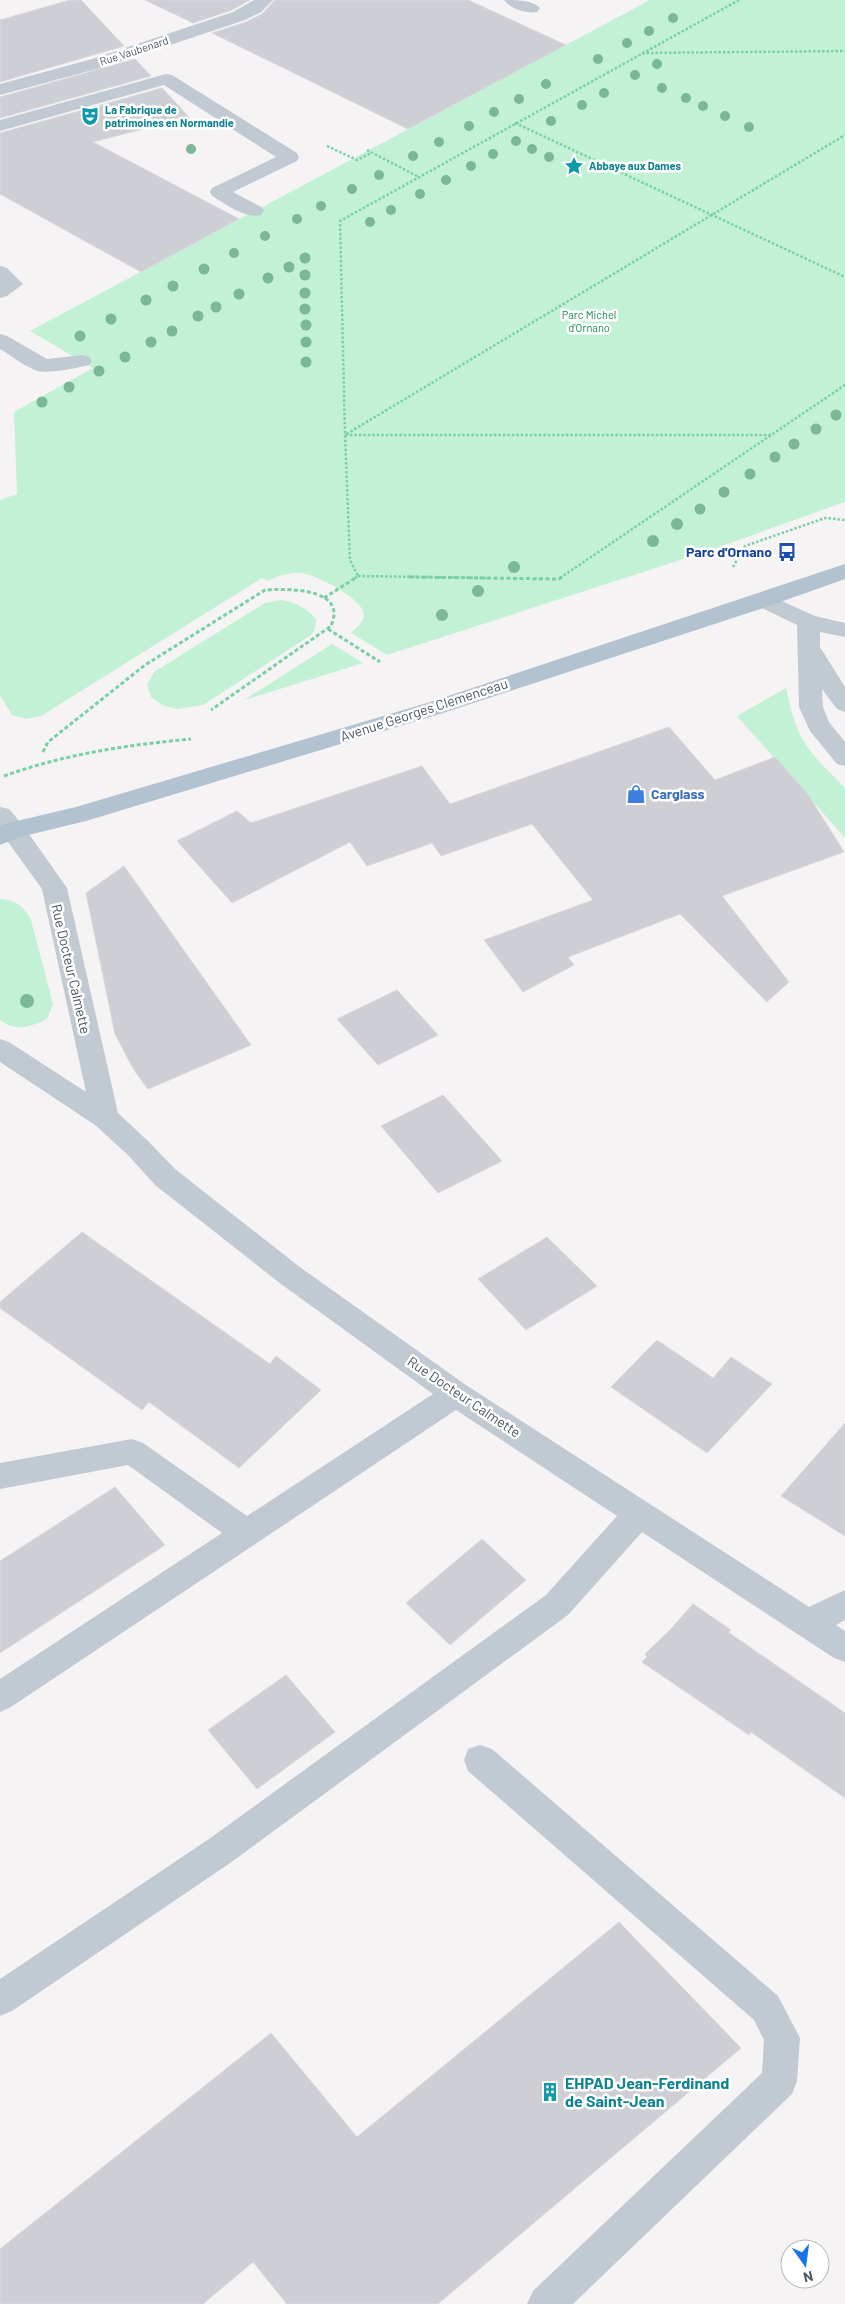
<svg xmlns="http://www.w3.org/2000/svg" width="845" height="2304" font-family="Barlow,sans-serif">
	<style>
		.green { fill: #c3f1d5 }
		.building { fill: #cdcfd5; stroke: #d7d9de }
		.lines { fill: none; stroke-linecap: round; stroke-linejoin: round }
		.path-far1 { stroke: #7ad0a6; stroke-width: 2.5; stroke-dasharray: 2.5 2; stroke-linecap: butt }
		.path { stroke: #7ad0a6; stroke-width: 3; stroke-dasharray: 4 2.5; stroke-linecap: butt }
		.minor { fill: #c1cad2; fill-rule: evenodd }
		.major { fill: #b3c2d1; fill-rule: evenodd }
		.tree { fill: #7bb799 }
		.labels { text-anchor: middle; stroke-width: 5; stroke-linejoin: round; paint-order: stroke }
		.far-street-label { font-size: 11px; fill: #4a5661; stroke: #fff }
		.far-culture-label { font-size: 11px; font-weight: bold; fill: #0d838f; stroke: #fff; text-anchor: start }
		.far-park-label { font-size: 11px; fill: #17864f; stroke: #fff }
		.transit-label { font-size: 14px; font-weight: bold; fill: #164399; stroke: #fff; text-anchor: end }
		.street-label { font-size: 14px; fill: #4a5661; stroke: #fff }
		.shop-label { font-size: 14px; font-weight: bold; fill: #366cbe; stroke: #fff; text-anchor: start }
		.near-culture-label { font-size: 16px; font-weight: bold; fill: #0d838f; stroke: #fff; text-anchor: start }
	</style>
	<rect width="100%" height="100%" fill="#f5f3f3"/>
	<!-- green -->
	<g class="green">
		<path d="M650,0H845V502L702,553L387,655L351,633C356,628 364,622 364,614C363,599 315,574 301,573C290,572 278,576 268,581L262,578L41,716L26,719L12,715L0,695V500L17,494L14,412L93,368L30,331Z"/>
		<path d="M281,600C297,603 305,607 316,619L315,629L311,635L203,705L177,709L162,705L151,697L147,685L154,672L265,603Z"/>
		<polygon points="332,644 363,663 244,700"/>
		<path d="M786,688C790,705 794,725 803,740C814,759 831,773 845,788V838L737,716Z"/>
		<path d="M0,899C16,900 24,906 31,920L53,1004L47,1019C30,1027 16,1032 0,1020Z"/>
	</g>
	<!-- building -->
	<g class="building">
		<polygon points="70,0 81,0 124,46 0,82 0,20"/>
		<polygon points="145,0 250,0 232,10 193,23"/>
		<polygon points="275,0 468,0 566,45 408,129 212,33 246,22 262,14"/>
		<polygon points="135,59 151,76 0,118 0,97"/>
		<polygon points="162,88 189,117 93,142 239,219 141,272 0,194 0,133"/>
		<polygon points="669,727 715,780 775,757 807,793 844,852 722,896 789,982 767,1002 680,914 568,957 574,965 523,992 484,940 593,900 532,824 441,856 432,843 367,866 350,842 232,903 177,841 237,811 251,823 422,766 450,804"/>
		<polygon points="124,866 251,1045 148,1089 134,1070 115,1034 86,893"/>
		<polygon points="397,990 438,1035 378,1065 337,1019"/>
		<polygon points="443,1095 502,1161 438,1193 381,1126"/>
		<polygon points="82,1232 270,1364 276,1356 321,1390 239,1468 149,1402 142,1410 0,1308 0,1302"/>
		<polygon points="547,1237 597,1286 526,1330 478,1279"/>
		<polygon points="657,1340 713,1378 731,1357 772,1384 707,1453 611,1387"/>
		<polygon points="845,1423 845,1536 781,1496"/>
		<polygon points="115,1487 165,1545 0,1653 0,1561"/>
		<polygon points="482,1539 526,1580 450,1645 406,1603"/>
		<polygon points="693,1604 731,1630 728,1632 845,1713 845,1798 751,1732 749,1735 642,1662 647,1657 645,1654 670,1630"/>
		<polygon points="286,1675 335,1732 257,1789 208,1730"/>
		<polygon points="619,1922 741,2048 438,2304 287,2304 253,2262 203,2304 0,2304 0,2249 271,2033 357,2137"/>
	</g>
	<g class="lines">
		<!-- path-far1 -->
		<g class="path-far1">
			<polyline points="739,0 340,221 345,435 771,435"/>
			<polyline points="642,53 845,51"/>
			<polyline points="515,123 845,277"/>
			<polyline points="327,146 357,160 371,153"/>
			<polyline points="367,150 419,177"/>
			<polyline points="733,567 745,546 825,518 845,520"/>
			<polyline points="358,576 492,578"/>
			<polyline points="355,578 358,576 350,560 345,435 845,135"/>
			<polyline points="560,578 845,385"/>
		</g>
		<!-- path -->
		<g class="path">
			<polyline points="409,577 559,579 562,577"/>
			<polyline points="324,598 357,577"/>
			<polyline points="328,629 380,662"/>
			<path d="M43,752L48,742L145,665L265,590C283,589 334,587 334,614C334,618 332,623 331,626L211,710"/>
			<path d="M4,776C65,754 127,745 191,739"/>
		</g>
		<!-- minor -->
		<g class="minor">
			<polygon points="254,0 273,0 261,12 245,20 104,67 0,95 0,84 92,59 233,12"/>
			<path d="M504,0C516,0 532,0 540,8L537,12C527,14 510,9 504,0Z"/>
			<path d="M166,74L172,75L297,153L299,157L297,161L233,192L261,207L264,211L261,215C245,219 226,204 212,196L210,192L212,188L276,157L164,85L0,131V120Z"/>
			<polygon points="0,266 7,268 23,284 7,296 0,298"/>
			<path d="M0,334L7,336L47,359L82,355L89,357L92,361L89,365C77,368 49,374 38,371C25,367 12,356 0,349Z"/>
			<polygon points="764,593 815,616 845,623 845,637 820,632 820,647 845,687 845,712 837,709 822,689 823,707 829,722 845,742 845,766 837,764 810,731 799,707 797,625 756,605 753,600 756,595"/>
			<polygon points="0,807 9,809 22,824 67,888 118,1113 148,1141 175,1169 301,1268 466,1385 809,1607 845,1590 845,1620 836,1625 845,1631 845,1662 834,1658 642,1532 568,1615 233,1861 12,2011 0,2016 0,1979 209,1839 546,1595 617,1516 456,1410 11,1707 0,1712 0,1679 222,1533 128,1465 0,1489 0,1463 132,1439 143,1443 247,1516 433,1394 281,1284 155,1185 128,1155 95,1125 0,1062 0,1039 9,1042 86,1092 42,889 0,831"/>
			<polygon points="480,1745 492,1749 778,1996 800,2038 797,2081 792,2094 573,2304 527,2304 533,2291 762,2073 764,2040 754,2020 468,1771 464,1760 468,1749"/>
		</g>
		<!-- major -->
		<polygon class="major" points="845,564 845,579 772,605 443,713 86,821 20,837 0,845 0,826 4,824 76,807 427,703"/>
	</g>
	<!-- trees -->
	<g class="tree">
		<circle cx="673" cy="18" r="5"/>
		<circle cx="649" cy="31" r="5"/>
		<circle cx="627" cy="43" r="5"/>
		<circle cx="598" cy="59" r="5"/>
		<circle cx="657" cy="64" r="5"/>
		<circle cx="635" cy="75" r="5"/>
		<circle cx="546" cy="84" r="5"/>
		<circle cx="662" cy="88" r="5"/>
		<circle cx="604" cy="93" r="5"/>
		<circle cx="686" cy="98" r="5"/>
		<circle cx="519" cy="99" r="5"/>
		<circle cx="582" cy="105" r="5"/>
		<circle cx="703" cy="106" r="5"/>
		<circle cx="494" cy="112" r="5"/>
		<circle cx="725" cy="116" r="5"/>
		<circle cx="551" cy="121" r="5"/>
		<circle cx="469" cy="126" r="5"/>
		<circle cx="749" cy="127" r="5"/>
		<circle cx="516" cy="141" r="5"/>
		<circle cx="439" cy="142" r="5"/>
		<circle cx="191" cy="149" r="5"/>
		<circle cx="532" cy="149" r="5"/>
		<circle cx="493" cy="154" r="5"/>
		<circle cx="413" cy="156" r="5"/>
		<circle cx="549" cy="157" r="5"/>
		<circle cx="471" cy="166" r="5"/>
		<circle cx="379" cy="175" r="5"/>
		<circle cx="446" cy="180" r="5"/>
		<circle cx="352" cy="189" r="5"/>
		<circle cx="420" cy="194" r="5"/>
		<circle cx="321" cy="206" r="5"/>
		<circle cx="391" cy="210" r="5"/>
		<circle cx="297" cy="219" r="5"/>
		<circle cx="370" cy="222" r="5"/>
		<circle cx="265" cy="236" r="5"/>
		<circle cx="234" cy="253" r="5"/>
		<circle cx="305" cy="258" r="5.5"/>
		<circle cx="289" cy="267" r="5.5"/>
		<circle cx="204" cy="269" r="5.5"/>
		<circle cx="305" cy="275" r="5.5"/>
		<circle cx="268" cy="278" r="5.5"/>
		<circle cx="173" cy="286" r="5.5"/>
		<circle cx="305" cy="293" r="5.5"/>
		<circle cx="239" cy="294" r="5.5"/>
		<circle cx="146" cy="300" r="5.5"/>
		<circle cx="216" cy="307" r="5.5"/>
		<circle cx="305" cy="309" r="5.5"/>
		<circle cx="198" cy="316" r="5.5"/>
		<circle cx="111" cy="319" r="5.5"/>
		<circle cx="306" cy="325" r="5.5"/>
		<circle cx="172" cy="331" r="5.5"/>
		<circle cx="80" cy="336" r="5.5"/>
		<circle cx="151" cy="342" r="5.5"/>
		<circle cx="306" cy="342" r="5.5"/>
		<circle cx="125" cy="357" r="5.5"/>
		<circle cx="306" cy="362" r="5.5"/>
		<circle cx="99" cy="371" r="5.5"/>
		<circle cx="69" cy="387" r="5.5"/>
		<circle cx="42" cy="402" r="5.5"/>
		<circle cx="836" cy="415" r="5.5"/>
		<circle cx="816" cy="429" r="5.5"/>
		<circle cx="794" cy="444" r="5.5"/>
		<circle cx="775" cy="457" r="5.5"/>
		<circle cx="750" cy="474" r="5.5"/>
		<circle cx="724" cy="492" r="5.5"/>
		<circle cx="700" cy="509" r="5.5"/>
		<circle cx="677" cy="524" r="6"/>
		<circle cx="653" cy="541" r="6"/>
		<circle cx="514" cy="567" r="6"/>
		<circle cx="478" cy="591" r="6"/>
		<circle cx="442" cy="615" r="6"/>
		<circle cx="27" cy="1001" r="7"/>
	</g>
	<!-- icons -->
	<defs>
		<g id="theatre-bare" transform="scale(1.5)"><path d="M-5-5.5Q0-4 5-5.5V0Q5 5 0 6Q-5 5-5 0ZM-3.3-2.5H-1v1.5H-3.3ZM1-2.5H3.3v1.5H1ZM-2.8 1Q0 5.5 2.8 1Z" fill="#0f9aa8" stroke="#fff" stroke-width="2.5" paint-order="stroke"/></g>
		<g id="sight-bare" transform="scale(1.5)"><path d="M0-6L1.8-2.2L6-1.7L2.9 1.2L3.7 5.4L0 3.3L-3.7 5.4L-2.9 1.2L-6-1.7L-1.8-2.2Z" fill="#0f9aa8" stroke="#fff" stroke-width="2.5" paint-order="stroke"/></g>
		<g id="bus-bare" transform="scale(1.5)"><path d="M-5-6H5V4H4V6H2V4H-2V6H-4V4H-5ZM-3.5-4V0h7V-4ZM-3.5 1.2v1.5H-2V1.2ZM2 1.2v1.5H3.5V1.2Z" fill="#1a4fb4" stroke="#fff" stroke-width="2.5" paint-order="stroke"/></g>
		<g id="shop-bare" transform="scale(1.5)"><path d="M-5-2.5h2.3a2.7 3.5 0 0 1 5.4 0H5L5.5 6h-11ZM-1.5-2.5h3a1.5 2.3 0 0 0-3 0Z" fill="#3f7fe0" stroke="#fff" stroke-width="2.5" paint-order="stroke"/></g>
		<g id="building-bare" transform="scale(1.5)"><path d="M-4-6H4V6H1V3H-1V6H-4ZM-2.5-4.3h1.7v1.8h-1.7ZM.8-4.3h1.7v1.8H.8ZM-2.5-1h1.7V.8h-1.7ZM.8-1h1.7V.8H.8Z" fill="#0f9aa8" stroke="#fff" stroke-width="2.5" paint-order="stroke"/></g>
	</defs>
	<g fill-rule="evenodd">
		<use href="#theatre-bare" x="90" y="116"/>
		<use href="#sight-bare" x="574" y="166"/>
		<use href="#bus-bare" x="787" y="552"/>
		<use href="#shop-bare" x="636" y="794"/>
		<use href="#building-bare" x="550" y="2092"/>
	</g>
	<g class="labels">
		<!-- far-street labels -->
		<g class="far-street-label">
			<text transform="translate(134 51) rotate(-18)" y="4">Rue Vaubenard</text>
		</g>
		<!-- far-culture labels -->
		<g class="far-culture-label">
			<text x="105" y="114">La Fabrique de<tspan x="105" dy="13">patrimoines en Normandie</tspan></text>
			<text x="589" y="170">Abbaye aux Dames</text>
		</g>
		<!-- far-park labels -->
		<g class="far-park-label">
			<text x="589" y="319">Parc Michel<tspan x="589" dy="13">d'Ornano</tspan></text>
		</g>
		<!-- transit labels -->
		<g class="transit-label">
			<text x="772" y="557">Parc d'Ornano</text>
		</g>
		<!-- street labels -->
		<g class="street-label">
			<text transform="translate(424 710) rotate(-18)" y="5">Avenue Georges Clemenceau</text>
			<text transform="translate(71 969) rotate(77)" y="5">Rue Docteur Calmette</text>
			<text transform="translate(464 1397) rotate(34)" y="5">Rue Docteur Calmette</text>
		</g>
		<!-- shop labels -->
		<g class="shop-label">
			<text x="651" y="799">Carglass</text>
		</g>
		<!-- near-culture labels -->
		<g class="near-culture-label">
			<text x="565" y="2089">EHPAD Jean-Ferdinand<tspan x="565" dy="18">de Saint-Jean</tspan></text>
		</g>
	</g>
	<!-- north arrow -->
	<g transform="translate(805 2264) rotate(166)"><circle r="24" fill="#ffffff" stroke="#b7bbc0"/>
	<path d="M0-4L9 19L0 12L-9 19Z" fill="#1a73e8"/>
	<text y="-8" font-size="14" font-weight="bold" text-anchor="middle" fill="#4a5661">N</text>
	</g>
</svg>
